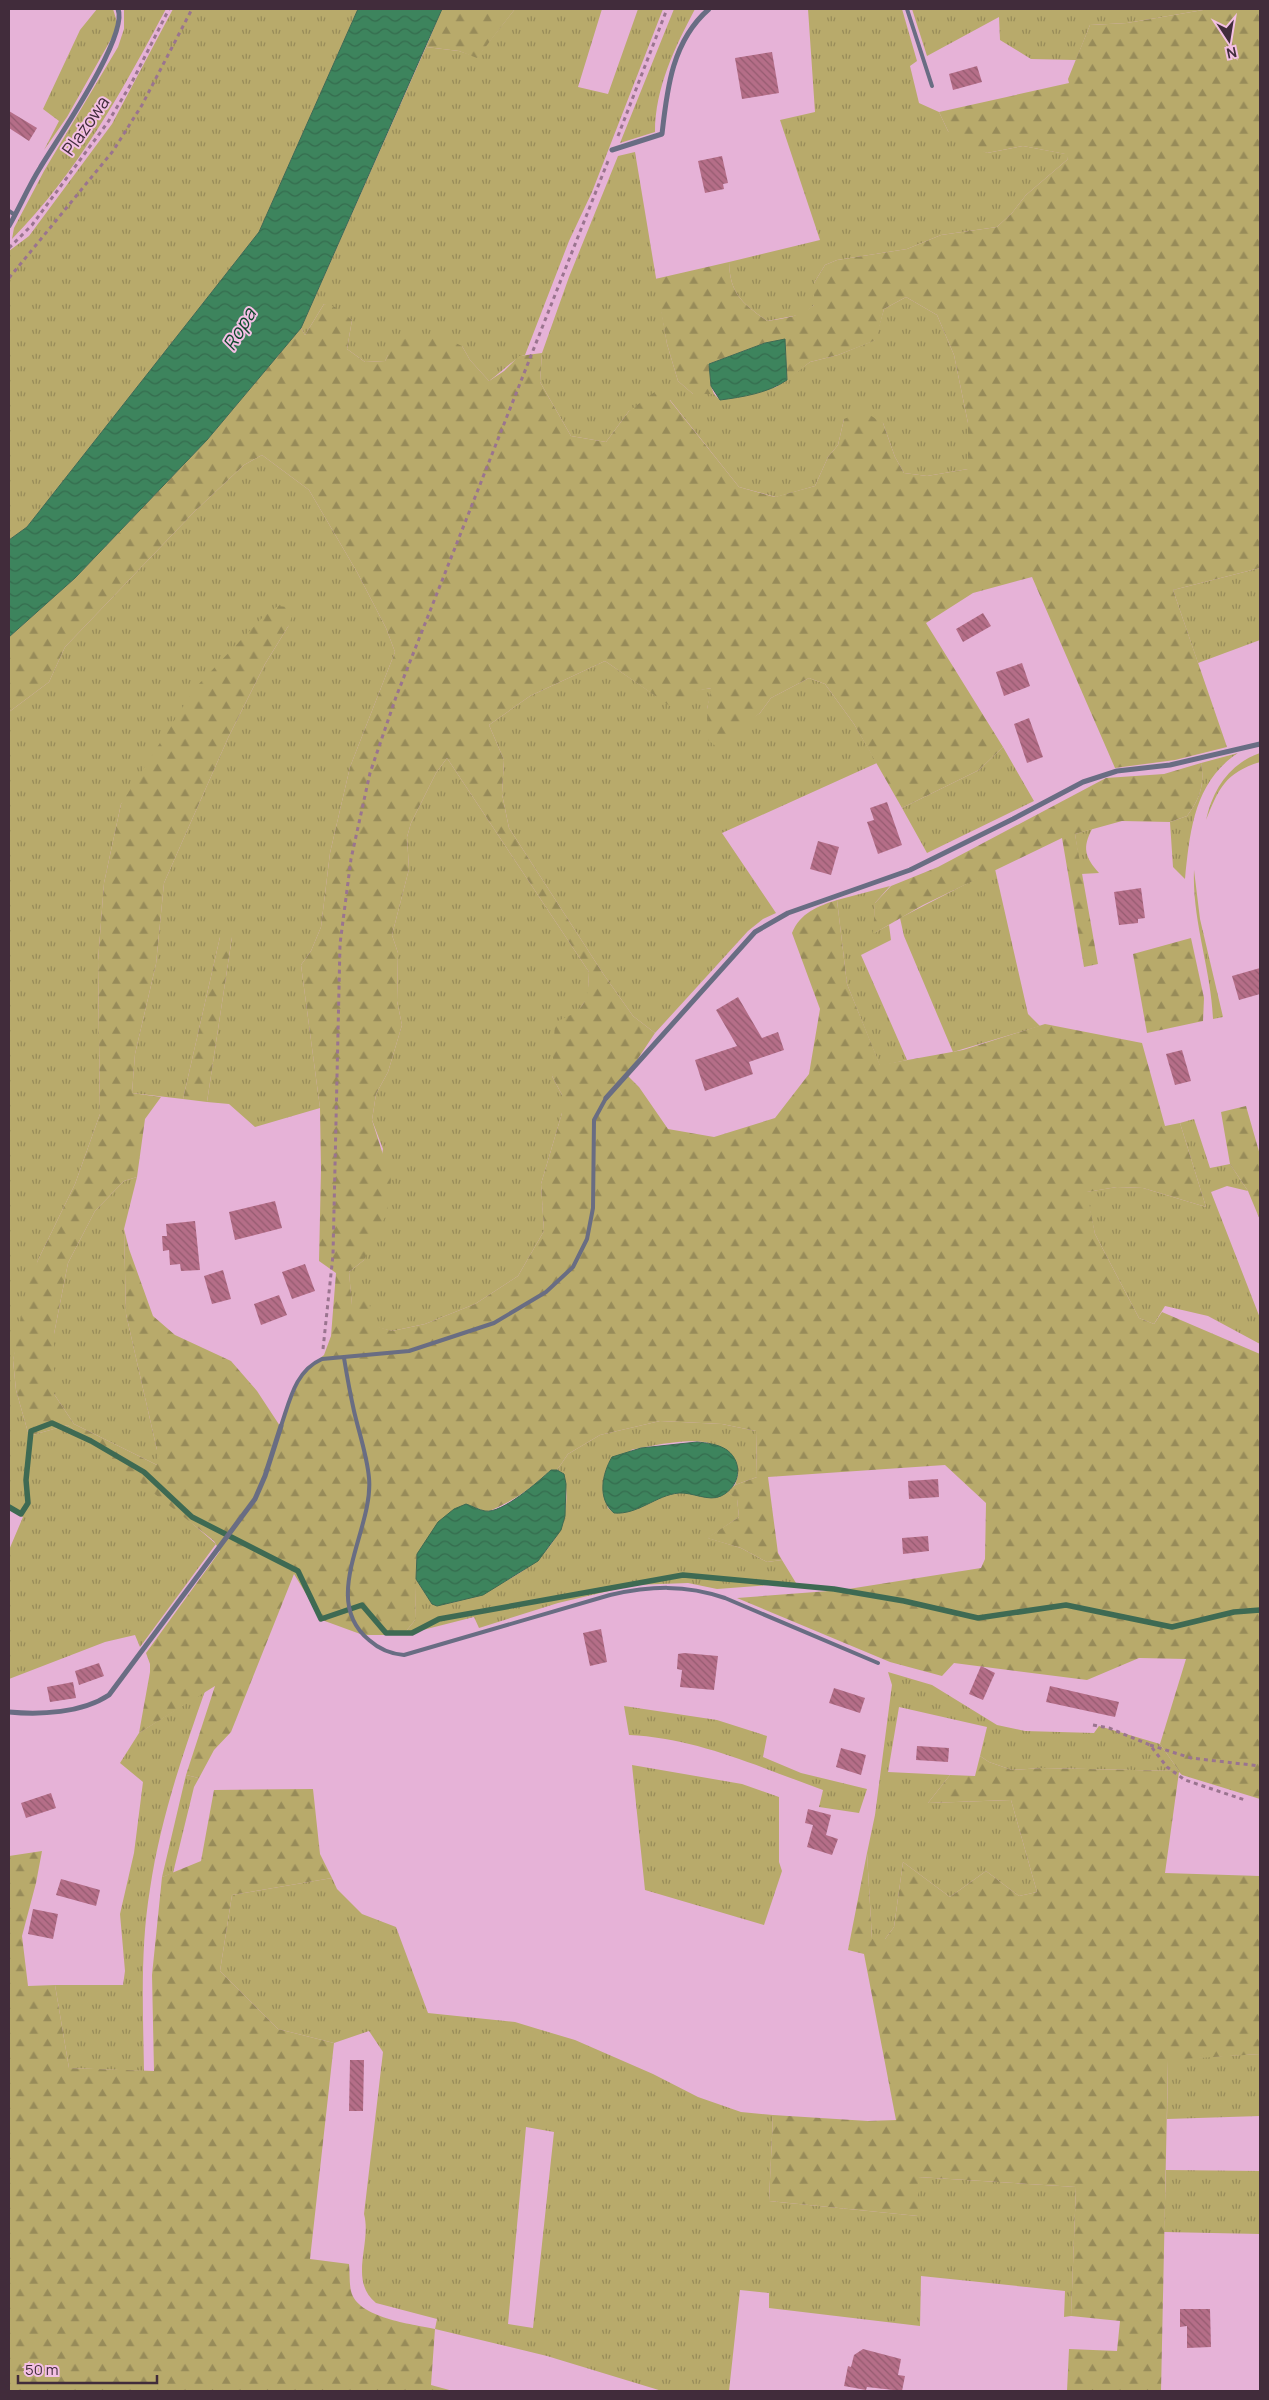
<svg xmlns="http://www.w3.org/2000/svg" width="1269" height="2400" font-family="Manrope,sans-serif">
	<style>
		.grass { fill: url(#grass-tufts); fill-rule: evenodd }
		.forest { fill: url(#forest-firs); fill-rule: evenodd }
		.water { fill: url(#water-waves); stroke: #3e6a53 }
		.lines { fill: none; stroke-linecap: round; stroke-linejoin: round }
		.stream { stroke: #3e6a53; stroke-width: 5.5 }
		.building { fill: url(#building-back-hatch) }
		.path { stroke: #9a748f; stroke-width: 3; stroke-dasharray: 4 4; stroke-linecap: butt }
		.service { stroke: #696d83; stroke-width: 4 }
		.minor { stroke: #696d83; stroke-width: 5 }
		.labels { text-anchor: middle; stroke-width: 4; stroke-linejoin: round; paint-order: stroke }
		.street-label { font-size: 18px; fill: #412c3b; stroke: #f3bfe4 }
		.water-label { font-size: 19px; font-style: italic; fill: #0e472b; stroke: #f3bfe4 }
	</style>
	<defs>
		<pattern id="grass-tufts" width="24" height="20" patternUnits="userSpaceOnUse" patternTransform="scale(1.25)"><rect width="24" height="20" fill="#b8aa6b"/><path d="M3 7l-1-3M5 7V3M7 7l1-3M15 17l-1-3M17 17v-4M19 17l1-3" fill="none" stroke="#978b59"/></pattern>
		<pattern id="forest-firs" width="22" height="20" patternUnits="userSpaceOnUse" patternTransform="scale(1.25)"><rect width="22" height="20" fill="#b8aa6b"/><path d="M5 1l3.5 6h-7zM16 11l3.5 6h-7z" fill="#978b59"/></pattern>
		<pattern id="water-waves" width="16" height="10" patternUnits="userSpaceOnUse" patternTransform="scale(1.25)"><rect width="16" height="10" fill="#3d845d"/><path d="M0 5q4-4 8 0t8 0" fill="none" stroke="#356c4e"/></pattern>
		<pattern id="building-back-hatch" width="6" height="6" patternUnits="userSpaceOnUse" patternTransform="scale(1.25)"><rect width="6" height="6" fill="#b56e88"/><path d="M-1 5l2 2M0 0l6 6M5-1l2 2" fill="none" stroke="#955b70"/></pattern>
	</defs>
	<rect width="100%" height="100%" fill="#e6b2d7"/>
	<!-- grass -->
	<g class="grass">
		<polygon points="97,9 113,9 117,22 114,34 67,117 44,150 59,121 43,109 80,30"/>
		<path d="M124,9H166C122,91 78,172 12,239L14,228L44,171L118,47L124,29Z"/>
		<polygon points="173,9 358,9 259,232 27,527 9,540 9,251 29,236 112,124"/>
		<path d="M515,9H602L578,87L608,94L638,9H663L592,192L569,241L525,355C517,356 498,375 489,381L470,360L462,346L388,355L385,361L365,362L347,349L352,320L324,304L305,335L301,328L426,47L459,51L477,57Z"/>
		<path d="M674,9H695C675,47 655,88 655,132L620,143Z"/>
		<path d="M808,9H902L917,61L910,66L919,103L939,112L948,131L987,153L1023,146L1066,154L1068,159L1026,195L1012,213L997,227L941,235L907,249L837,260L825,265L814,283V305L804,314L767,321C743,303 730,295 729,262L820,240L780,120L815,112Z"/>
		<polygon points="912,9 1209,9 1127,23 1090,25 1076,60 1031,59 1000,40 999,17 927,56"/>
		<polygon points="635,152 667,344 678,381 693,394 714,394 720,400 776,387 810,362 838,355 875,340 884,309 906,297 937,315 954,355 968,423 968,469 927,476 904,473 895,457 883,423 844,419 838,445 828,457 815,486 776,497 739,487 670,400 629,411 606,442 571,436 540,382 542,353 569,277 618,156"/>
		<polygon points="262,455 309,490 357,572 386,628 395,652 350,767 330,853 321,927 311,951 301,965 320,1108 255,1127 229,1104 207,1102 232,937 220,937 183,1099 132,1093 135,1054 156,964 164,883 228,738 265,664 289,625 121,804 104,883 98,961 100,1114 75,1184 38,1260 13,1360 16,1390 29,1436 68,1425 157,1493 216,1544 140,1647 135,1635 105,1642 9,1679 9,1550 23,1517 9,1510 9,712 49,682 65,647 194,512 244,465"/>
		<polygon points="1260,568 1260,640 1198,663 1173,590"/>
		<polygon points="605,661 656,696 712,688 707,709 740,726 760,713 771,698 809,678 825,684 854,724 877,763 722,833 776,913 763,919 748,931 655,1033 633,1016 604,975 509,828 502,794 504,760 489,725 530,696"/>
		<polygon points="1003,747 1034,801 927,853 902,808 979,770"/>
		<path d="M1238,753C1194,782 1190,831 1185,879L1173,867L1170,822L1187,816C1200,799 1205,784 1201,763Z"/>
		<path d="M1260,753V762C1225,773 1219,788 1206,820C1213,789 1229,764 1260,753Z"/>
		<polygon points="447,758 589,972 588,997 576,1014 552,1076 562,1095 562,1113 541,1184 544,1231 518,1276 475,1304 425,1324 392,1331 372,1326 352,1306 349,1272 364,1260 383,1149 372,1120 376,1094 388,1072 402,1025 397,1001 398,953 392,935 409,869 407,837 411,823 436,773"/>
		<path d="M1092,829C1082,848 1085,857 1099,873L1081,874L1075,834Z"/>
		<polygon points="995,869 1028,1014 1040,1026 953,1052 904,936 900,918"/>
		<path d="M1194,870L1200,919L1223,1017L1213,1019C1211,969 1192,921 1194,870Z"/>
		<polygon points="890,886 875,903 874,933 889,925 891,940 861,955 907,1060 880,1066 847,984 837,900"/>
		<polygon points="1194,1119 1210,1168 1230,1164 1248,1191 1227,1186 1211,1192 1260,1318 1260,1344 1208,1316 1165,1306 1154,1324 1139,1318 1095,1234 1086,1192 1117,1187 1143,1188 1206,1207 1180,1123"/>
		<polygon points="137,1177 124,1229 126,1314 157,1450 157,1465 74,1424 54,1394 54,1334 68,1263 95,1211 124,1181"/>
		<path d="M660,1421L722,1424L756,1431L757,1477L735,1485L738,1475L737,1465C730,1458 722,1449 713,1445C697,1436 650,1446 631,1450L605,1499L608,1508L614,1513C641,1512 653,1496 678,1493C696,1491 710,1503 727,1492L737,1498L739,1517L708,1538L741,1548L767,1562L782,1560L796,1583L717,1589L688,1583L634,1585L558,1603L479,1628L474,1617L403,1635L415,1620L416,1579L432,1604C453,1605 465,1599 484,1591C536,1570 577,1536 564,1474L557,1470L568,1454L600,1435Z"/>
		<polygon points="888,1672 932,1685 997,1725 1025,1731 1094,1733 1099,1726 1160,1744 1179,1771 1042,1768 1012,1770 989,1762 980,1756 987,1727 899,1707 888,1772 950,1775 928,1803 1011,1800 1037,1892 1019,1896 986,1871 950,1897 903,1862 894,1927 885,1939 872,1939 867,1853 875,1815 892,1685"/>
		<path d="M205,1691C182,1756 160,1821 150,1889C140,1949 143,2010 144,2071L69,2068L55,1985H123L125,1971L120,1914L134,1853L143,1782L120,1763L139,1733Z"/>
		<path d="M624,1706L717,1720L767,1736L763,1757L801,1773L867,1789L859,1813L819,1807L823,1790C759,1767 697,1738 629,1735Z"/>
		<polygon points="632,1765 742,1784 779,1797 779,1862 782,1871 764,1925 645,1890"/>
		<polygon points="186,1775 199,1778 194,1787 173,1873 162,1877"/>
		<path d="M332,1878L337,1889L362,1914L396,1927L428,2013L515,2022L538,2029L575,2040L653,2074L698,2097L741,2112L773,2115L769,2201L918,2216V2177L1076,2187L1071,2316L1064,2317L1065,2291L921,2276L920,2326L769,2308V2293L740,2290L729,2391H662L547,2356L435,2329L437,2319L376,2303C348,2280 372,2244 364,2214L383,2052L369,2031L334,2043L278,2029L220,1971L232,1895ZM526,2127L554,2132L533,2328L508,2324Z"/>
		<polygon points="1260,2054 1260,2116 1167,2119 1168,2059"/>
		<polygon points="1166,2170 1260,2171 1260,2234 1164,2232"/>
	</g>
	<!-- forest -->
	<g class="forest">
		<polygon points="442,9 515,9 477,58 459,51 426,47"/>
		<path d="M1209,9H1260V568L1173,590L1227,747L1175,760L1115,768L1032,577L973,593L926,623L1003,747L979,770L902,808L854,724L825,684L809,678L771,698L760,713L717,747L708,740L707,709L711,688L691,692L677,711L605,661L530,696L489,725L504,760L502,794L509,828L604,975L633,1016L655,1033L627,1075L639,1087L668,1129L714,1137L775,1118L809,1074L820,1009L792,933C800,913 818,906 837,900L847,984L880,1065L963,1050L1045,1024L1142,1043L1165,1126L1180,1123L1206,1207L1143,1188L1117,1187L1087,1192L1095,1234L1139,1318L1154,1324L1162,1312L1260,1354V1799L1182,1775L1179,1772L1165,1873L1260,1876V2054L1168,2060L1161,2391H1067L1069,2349L1117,2351L1120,2321L1071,2316L1076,2187L918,2177V2216L769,2201L773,2115L868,2121L896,2120L864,1954L848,1950L867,1853L872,1939H885L894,1927L903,1862L950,1897L986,1871L1019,1896L1037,1892L1011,1800L928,1803L950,1775L975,1776L980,1756L989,1762L1012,1770L1042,1768L1179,1771L1160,1744L1186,1659L1139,1658L1087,1680L954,1663L942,1676L890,1662L737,1598L842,1590L981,1568L985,1559L986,1503L945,1465L768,1477L778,1553L782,1560L767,1562L741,1548L707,1538L739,1517L737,1499L727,1492L735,1485L757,1477L756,1431L722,1424L660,1421L600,1435L568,1454L557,1470H551C532,1488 511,1503 486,1512L477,1508L417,1554L415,1620L403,1635H363L322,1620L294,1574L231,1732L214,1750L199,1778L186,1775L215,1686L139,1733L150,1672V1664L146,1653L220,1551L214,1541L68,1425L29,1436L16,1390L13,1360L25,1295L38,1260L75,1184L100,1114L98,961L104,883L121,804L195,688L263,617L278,606L287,607L293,613L289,625L265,664L228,738L164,883L156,964L135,1054L132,1093L161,1097L145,1119L137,1177L124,1181L95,1211L68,1263L54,1334V1394L74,1424L157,1465V1450L126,1314L124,1229L129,1249L153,1316L175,1335L231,1361L257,1391L280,1426L303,1372L324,1355L331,1336L336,1273L319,1261L321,1170L320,1108L301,965L311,951L321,927L330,853L350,767L395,652L386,628L357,572L309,490L262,455L244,465L194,512L65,647L49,682L9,712V637L75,578L207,440L301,328L305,335L324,304L335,307L352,320L347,349L365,362L385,361L398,334L438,335L462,346L470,360L489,381L504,371L519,356L542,353L540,382L571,436L606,442L629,411L660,388L739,487L775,497L815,486L828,457L838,445L844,419L863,411L883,423L895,457L904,473L927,476L968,469V423L954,355L937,315L906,297L884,309L876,340L838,355L810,362L787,380L785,340L765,343L709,364L711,386L714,394H693L678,381L667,344L655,279L729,262C730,295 743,303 767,321C785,318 800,317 814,305V283L825,265L837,260L907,249L941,235L997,227L1012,213L1026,195L1068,159L1065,154L1023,146L987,153L959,142L948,131L939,112L1069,83L1068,79L1090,25L1127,23ZM447,758L589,972C588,1004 585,1010 555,1022L552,1076L562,1095V1113L541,1184L544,1231L518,1276L475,1304L425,1324L392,1331L372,1325L369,1299L352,1305L349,1272L364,1260L387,1213L391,1180L372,1120L376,1094L388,1072L402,1025L397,1001L398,953L392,935L409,869L407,837L411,823L436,773Z"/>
		<path d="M1201,763C1205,784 1200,799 1187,816L1170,822L1122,821L1075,834L1098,964L1084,967L1062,838L923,905L873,934L875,903L891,886L938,867L1106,778L1164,774Z"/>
		<polygon points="220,937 232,937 207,1102 183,1099"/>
		<polygon points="1191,938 1204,998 1203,1021 1147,1033 1133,954"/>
		<polygon points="1246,1106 1260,1155 1260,1220 1248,1191 1230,1164 1221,1112"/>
		<path d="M313,1789L320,1854L332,1878L232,1895L220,1971L278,2029L334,2043L310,2259L349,2264C350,2272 349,2283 351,2291C357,2318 412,2324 435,2329L431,2385L453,2391H9V1856L42,1851L36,1883L22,1936L28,1986L55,1985L69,2068L154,2071L152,1975L162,1877L201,1861L214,1790Z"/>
	</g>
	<!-- water -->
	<g class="water">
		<polygon points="358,9 442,9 301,328 207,440 75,578 9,637 9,540 27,527 259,232"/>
		<path d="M785,339L787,380C768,393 743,397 720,400L711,386L709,364L765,343Z"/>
		<path d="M697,1442C707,1443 718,1444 727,1450C744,1463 740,1487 721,1496C709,1502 692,1492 679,1493C656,1495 638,1515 614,1513C597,1499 602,1474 612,1457L641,1448Z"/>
		<path d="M551,1470H557L564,1474L566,1484L565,1516L561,1530L538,1561L483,1595L437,1606L432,1604L416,1579L417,1554L438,1522L454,1509L466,1504C472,1506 479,1510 485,1511C502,1514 539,1481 551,1470Z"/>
	</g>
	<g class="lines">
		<!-- stream -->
		<polyline class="stream" points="9,1507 21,1514 28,1503 26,1480 31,1431 52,1423 91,1441 144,1472 192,1517 298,1571 321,1619 362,1605 386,1633 412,1633 439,1619 683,1575 834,1589 904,1601 978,1618 1066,1605 1172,1627 1234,1612 1260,1610"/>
	</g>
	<!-- building -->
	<g class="building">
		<polygon points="772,52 779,93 742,99 735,58"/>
		<polygon points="977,66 982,82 953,90 949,74"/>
		<polygon points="9,111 37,128 29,141 9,128"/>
		<polygon points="722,156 728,183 723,184 724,189 705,193 698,161"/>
		<polygon points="983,613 991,626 963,642 956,629"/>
		<polygon points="1022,663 1030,686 1004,696 996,672"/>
		<polygon points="1029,718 1043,757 1027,763 1014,724"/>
		<polygon points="887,802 902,845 878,854 867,822 874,820 870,808"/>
		<polygon points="818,841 839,847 831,875 810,869"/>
		<polygon points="1141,888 1145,918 1138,919 1138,923 1119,925 1114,892"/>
		<polygon points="1260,968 1260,994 1239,1000 1232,976"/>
		<polygon points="738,997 762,1038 778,1032 784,1050 749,1062 753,1074 705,1091 695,1060 737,1046 716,1010"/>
		<polygon points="1182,1050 1191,1081 1175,1085 1166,1054"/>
		<polygon points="275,1201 282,1228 235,1240 229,1212"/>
		<polygon points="195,1221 200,1270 181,1271 180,1264 170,1265 169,1250 163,1251 162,1236 167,1236 166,1224"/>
		<polygon points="305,1264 315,1291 292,1299 282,1272"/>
		<polygon points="223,1270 231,1299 212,1304 204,1276"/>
		<polygon points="279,1295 287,1315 261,1325 254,1304"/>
		<polygon points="938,1479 939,1497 909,1499 908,1481"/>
		<polygon points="928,1536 929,1551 903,1554 902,1538"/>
		<polygon points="601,1629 607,1662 590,1666 583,1633"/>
		<polygon points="684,1653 718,1656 714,1690 680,1687 682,1670 677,1669 678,1654"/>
		<polygon points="99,1663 104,1676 79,1685 75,1671"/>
		<polygon points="981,1666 995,1673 983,1700 969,1694"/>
		<polygon points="73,1682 76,1698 50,1702 47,1687"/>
		<polygon points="1050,1686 1119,1702 1115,1717 1046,1702"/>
		<polygon points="834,1688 865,1698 860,1713 829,1703"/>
		<polygon points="917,1746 949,1748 948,1762 916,1760"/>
		<polygon points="841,1748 866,1755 861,1775 836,1767"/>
		<polygon points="51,1793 56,1808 26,1818 21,1803"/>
		<polygon points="808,1809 831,1815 826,1835 838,1839 832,1855 807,1847 813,1825 805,1823"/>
		<polygon points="61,1879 100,1890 96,1906 56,1895"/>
		<polygon points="33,1909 58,1914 53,1939 28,1934"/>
		<polygon points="350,2060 364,2060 363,2111 349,2111"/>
		<polygon points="1180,2309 1210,2309 1211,2347 1187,2348 1187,2326 1180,2327"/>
		<polygon points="863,2349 901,2359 898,2375 905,2376 902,2391 867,2387 866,2390 844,2386 848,2366 851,2367 854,2355"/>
	</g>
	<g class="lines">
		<!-- path -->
		<g class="path">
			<polyline points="618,136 667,9"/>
			<polyline points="9,248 32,225 108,122 131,84 169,9"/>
			<polyline points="9,278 113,151 142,105 192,9"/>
			<polyline points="323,1349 333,1255 340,944 351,859 370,773 396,697 608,161"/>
			<polyline points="1093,1725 1109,1728 1150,1745 1167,1767 1185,1780 1245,1800"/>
			<polyline points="1150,1745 1191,1758 1260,1766"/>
		</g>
		<!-- service -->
		<g class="service">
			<polyline points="907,9 932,86"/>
			<polyline points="9,211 15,215"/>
			<path d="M344,1358C347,1376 350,1393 354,1411C359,1433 367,1455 369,1478C374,1529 319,1599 369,1640C379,1649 391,1654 404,1655L610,1595C650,1586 685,1584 725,1598L878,1663"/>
			<path d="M281,1426C290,1400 295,1371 322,1359L409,1351L494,1323L546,1292L573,1267L587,1239L593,1208L594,1120L606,1098"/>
		</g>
		<!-- minor -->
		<g class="minor">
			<path d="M612,150L662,134C667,89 672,41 709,9"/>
			<path d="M9,226C20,207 28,187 40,168C56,141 129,36 118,9"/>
			<polyline points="606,1098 755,932 788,913 910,870 1013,819 1083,782 1117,771 1170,765 1260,744"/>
			<path d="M9,1712C40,1715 82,1713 109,1695L255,1499L265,1476L281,1426"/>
		</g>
	</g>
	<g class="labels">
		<!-- street labels -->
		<g class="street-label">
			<text transform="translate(86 126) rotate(-55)" y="6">Plażowa</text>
		</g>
		<!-- water labels -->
		<g class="water-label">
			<text transform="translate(239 329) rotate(-59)" y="7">Ropa</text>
		</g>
	</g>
	<!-- border -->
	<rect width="1269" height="2400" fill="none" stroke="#412c3b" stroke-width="20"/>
	<!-- north arrow -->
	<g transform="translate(1229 40) rotate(168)" stroke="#f3bfe4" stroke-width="4" paint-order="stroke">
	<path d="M0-4L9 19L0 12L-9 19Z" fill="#412c3b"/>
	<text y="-8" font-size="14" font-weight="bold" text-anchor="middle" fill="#412c3b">N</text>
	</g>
	<!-- scale -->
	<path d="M18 2375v8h139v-8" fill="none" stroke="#412c3b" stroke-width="2.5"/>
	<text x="25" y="2375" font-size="15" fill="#412c3b" stroke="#f3bfe4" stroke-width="4" paint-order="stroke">50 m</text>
</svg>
